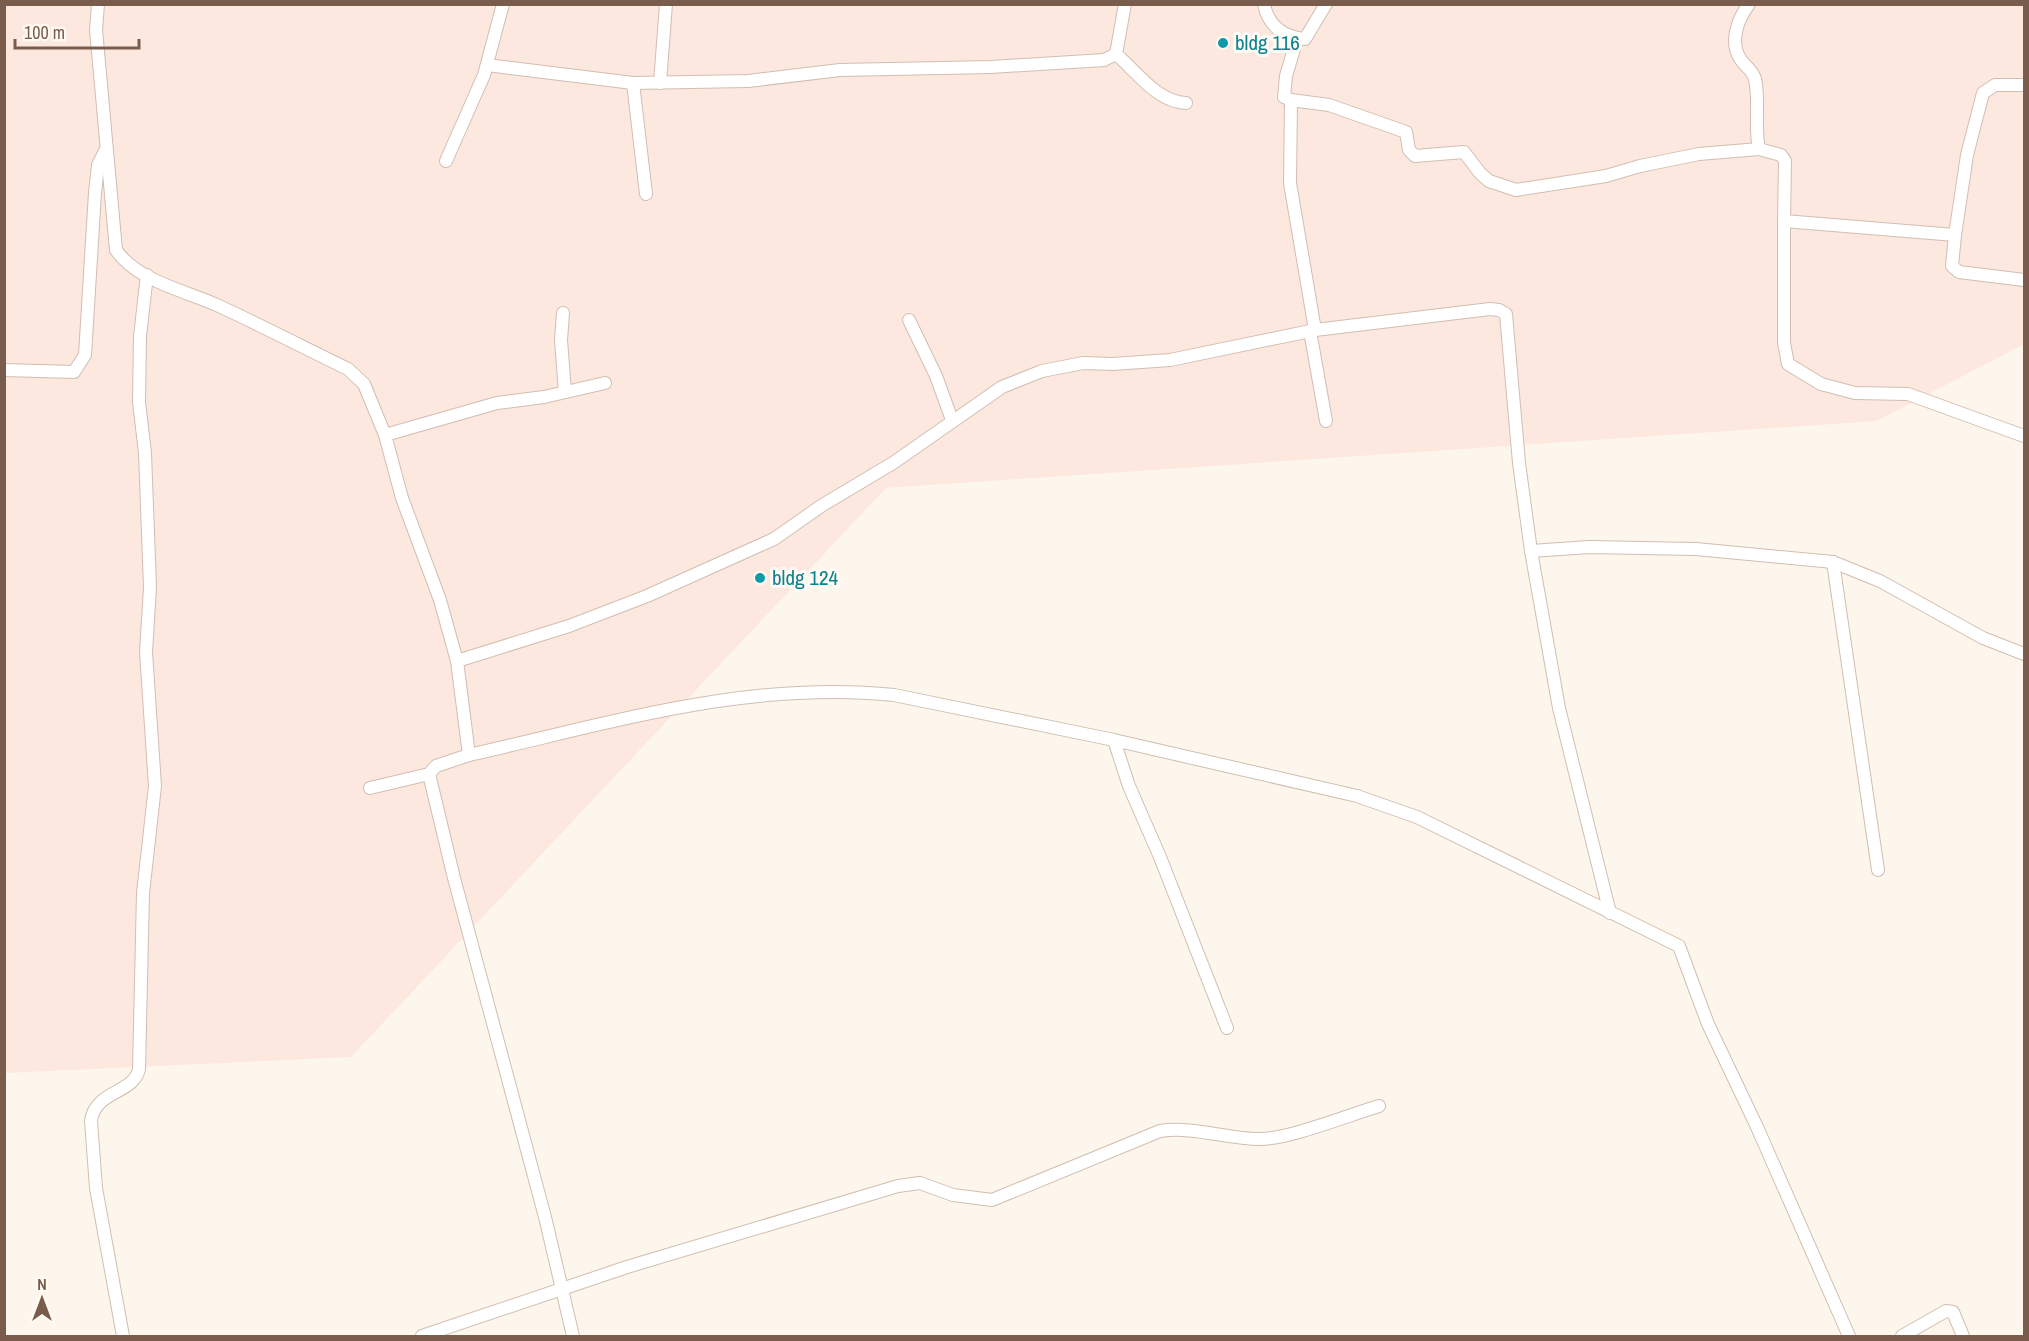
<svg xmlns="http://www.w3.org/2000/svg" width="2029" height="1341" font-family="'Archivo Narrow',sans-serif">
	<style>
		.commercial { fill: #fde8e0 }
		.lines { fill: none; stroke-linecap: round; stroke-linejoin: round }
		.minor-casing { stroke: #d1beb0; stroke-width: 14 }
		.minor { stroke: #fff; stroke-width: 12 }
		.culture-dot { fill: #0f9aa8; stroke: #fffaf3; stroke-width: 2 }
		.labels { text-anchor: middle; stroke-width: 6; stroke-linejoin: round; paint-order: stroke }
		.culture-label { font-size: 21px; fill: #0d838f; stroke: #fffaf3; text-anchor: start }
	</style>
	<rect width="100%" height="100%" fill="#fdf6ec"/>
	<!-- commercial -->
	<polygon class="commercial" points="4,5 2024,5 2024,344 1877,421 886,488 351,1057 5,1073"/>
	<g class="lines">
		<!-- minor casing -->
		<g class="minor-casing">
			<g id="minor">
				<path d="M98,4L96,30L116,250C137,281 186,291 219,306C262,326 305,348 348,369L364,384L385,435L402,498L440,600L457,661L469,755"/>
				<path d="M1264,4C1268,26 1284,37 1305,39L1326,4"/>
				<path d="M1749,4C1737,20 1729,43 1741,60C1746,67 1753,71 1755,79C1760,101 1754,126 1759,149L1781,155L1785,161L1784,221L1955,235L1952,266L1959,272L2024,280"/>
				<polyline points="1297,39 1286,76 1284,97 1291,100 1329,105 1406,132 1409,150 1415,156 1464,152 1480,173 1489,181 1516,190 1606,176 1640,166 1699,154 1759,149"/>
				<path d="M1116,54C1136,71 1157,102 1186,103"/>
				<polyline points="487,65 633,83 748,81 840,70 991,67 1104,60 1116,54 1125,4"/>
				<polyline points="633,83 646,194"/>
				<polyline points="660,83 666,4"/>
				<polyline points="1291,100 1290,183 1315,330 1490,309 1499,310 1506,314 1519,463 1531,551 1559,708 1610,913"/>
				<polyline points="446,161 484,75 503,4"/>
				<polyline points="1784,221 1784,343 1788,364 1821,384 1855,393 1908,394 2024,436"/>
				<polyline points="1955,235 1967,155 1983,93 1995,85 2024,85"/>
				<polyline points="563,313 561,340 565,392"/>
				<polyline points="909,320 936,376 952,420"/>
				<polyline points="1310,331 1326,421"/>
				<polyline points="4,370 74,372 85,355 95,193 98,165 105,151"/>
				<polyline points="385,435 497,403 544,397 605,383"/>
				<polyline points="1531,551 1589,547 1696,549 1833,562 1880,581 1983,638 2024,654"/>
				<polyline points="1833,562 1878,870"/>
				<polyline points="457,661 569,626 647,596 774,539 821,506 893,463 1002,387 1042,371 1083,363 1113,364 1170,360 1315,330"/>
				<polyline points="1114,740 1129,786 1160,857 1227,1028"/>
				<polyline points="429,774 454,878 545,1217 573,1336"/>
				<path d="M370,788L429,774L436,766L469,755C611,723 747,680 894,695L1114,740L1357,796L1417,817L1679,946L1708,1024L1757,1127L1849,1336"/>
				<path d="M123,1336L96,1188L91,1121C95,1090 134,1094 139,1069L143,893L155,786L146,652L150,587L145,453L139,402L140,336L147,275"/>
				<path d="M422,1336L627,1267L898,1186L920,1183L953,1195L992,1200L1160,1131C1194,1126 1226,1139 1260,1139C1289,1139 1349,1115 1379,1106"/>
				<polyline points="1902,1336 1946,1311 1953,1312 1963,1336"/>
			</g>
		</g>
		<!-- minor -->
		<use href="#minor" class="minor"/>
	</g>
	<!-- markers -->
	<g class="culture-dot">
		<circle cx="1223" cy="43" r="6"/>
		<circle cx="760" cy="578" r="6"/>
	</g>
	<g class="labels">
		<!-- culture labels -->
		<g class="culture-label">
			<text x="1235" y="50">bldg 116</text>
			<text x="772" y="585">bldg 124</text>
		</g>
	</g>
	<!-- border -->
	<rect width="2029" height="1341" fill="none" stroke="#7a5c4d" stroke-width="12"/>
	<!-- north arrow -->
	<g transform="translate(42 1299)" stroke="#fffaf3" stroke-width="4.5" paint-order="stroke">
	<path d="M0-4.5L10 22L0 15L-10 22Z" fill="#7a5c4d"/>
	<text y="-9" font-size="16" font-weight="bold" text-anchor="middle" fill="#7a5c4d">N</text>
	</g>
	<!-- scale -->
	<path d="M15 39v9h124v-9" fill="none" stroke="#7a5c4d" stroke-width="3"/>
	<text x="24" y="39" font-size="18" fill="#7a5c4d" stroke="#fffaf3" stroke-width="4.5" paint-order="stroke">100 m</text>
</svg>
